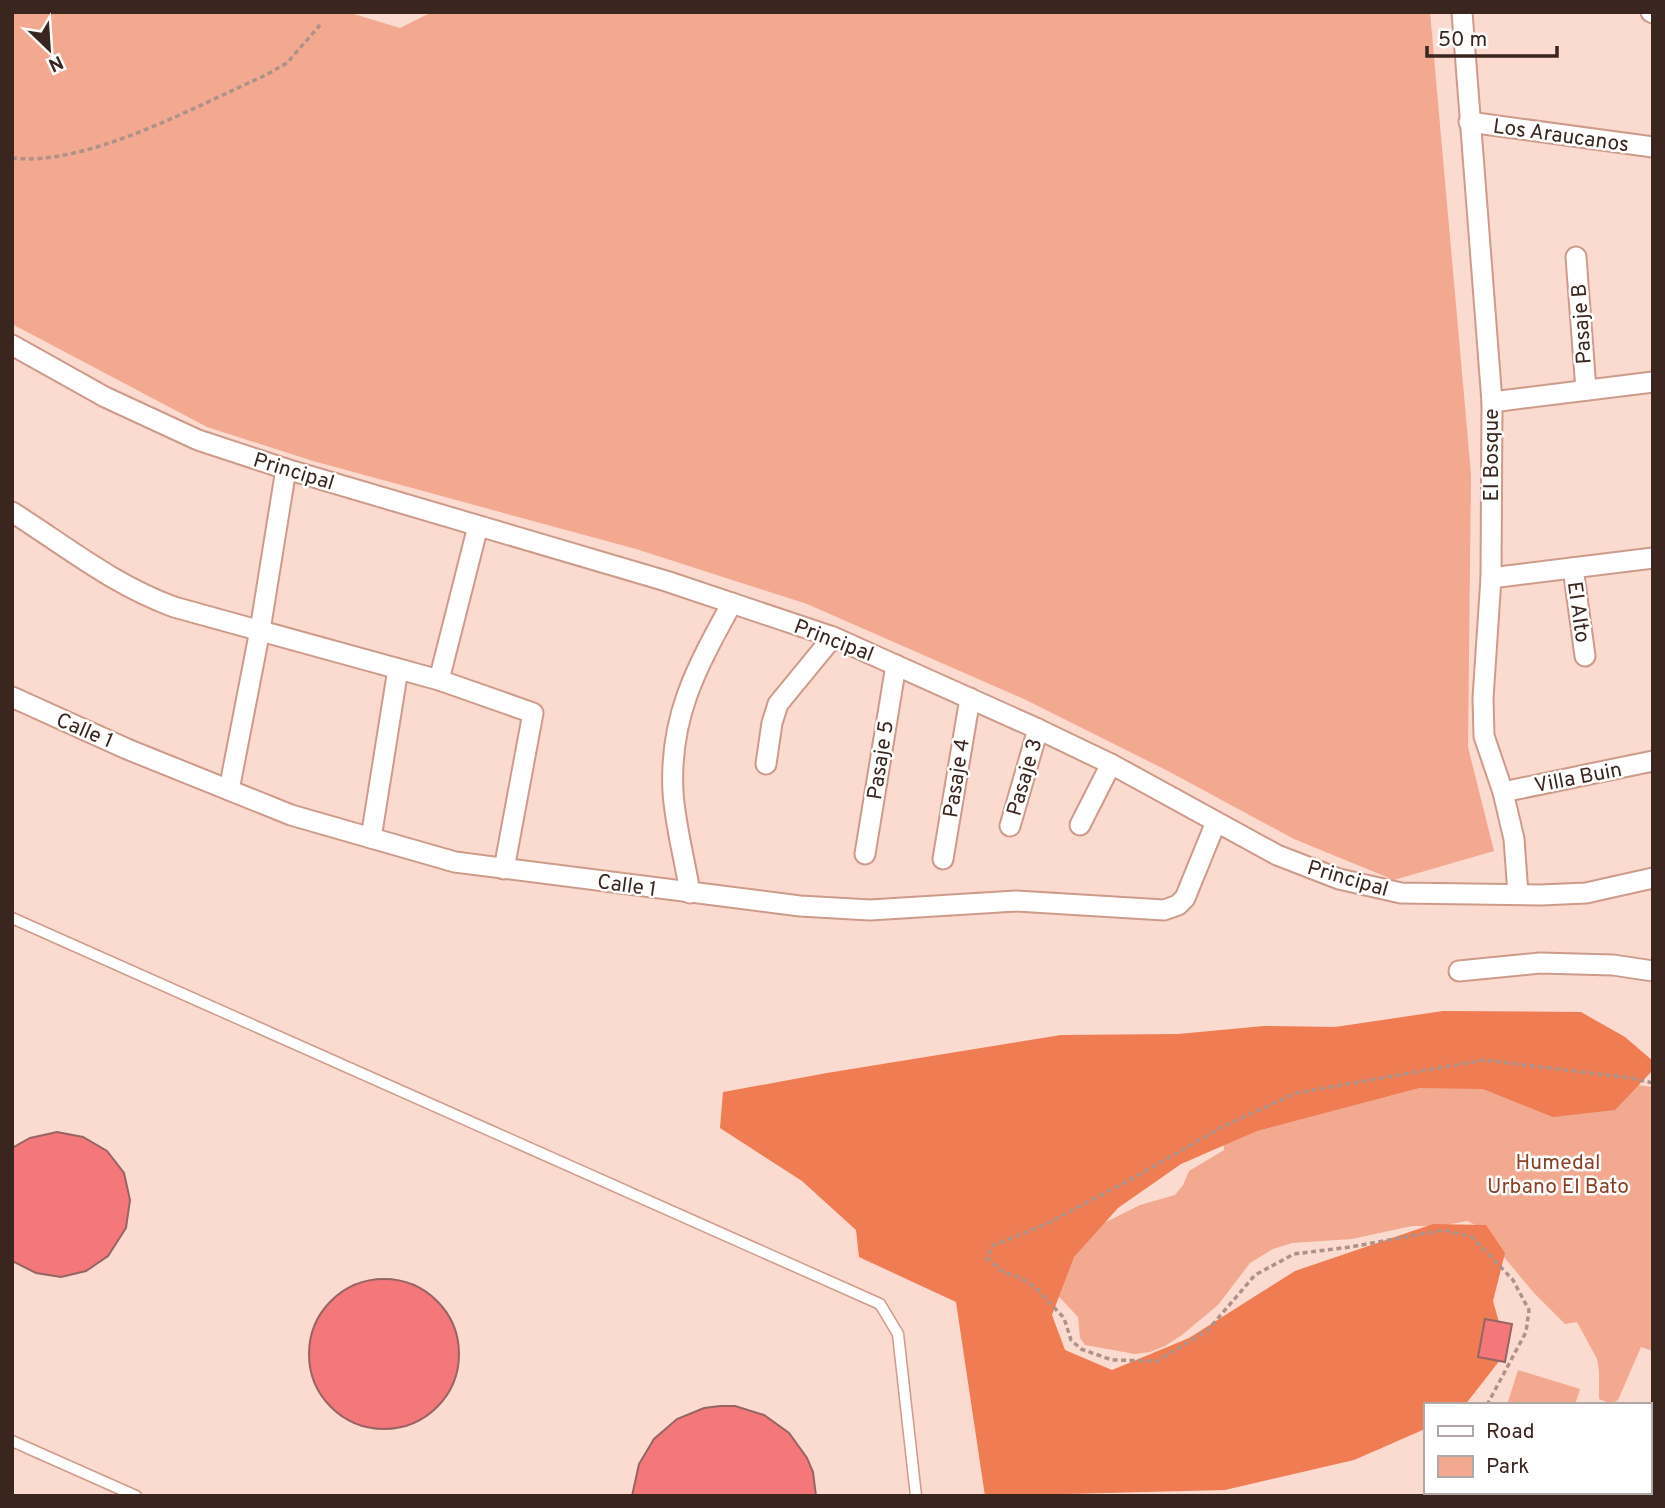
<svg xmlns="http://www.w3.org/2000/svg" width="1665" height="1508" font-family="Overpass,sans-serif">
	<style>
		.green { fill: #f2a990 }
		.forest { fill: #ef7c52 }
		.building { fill: #f4777a; stroke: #976464; stroke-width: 2 }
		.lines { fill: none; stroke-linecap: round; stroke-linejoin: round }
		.service-casing { stroke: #cd9b89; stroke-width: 13 }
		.minor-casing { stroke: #cd9b89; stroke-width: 23 }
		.path { stroke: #ae9289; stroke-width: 3.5; stroke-dasharray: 5 3.5; stroke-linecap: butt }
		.service { stroke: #fff; stroke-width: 10 }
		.minor { stroke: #fff; stroke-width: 19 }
		.labels { text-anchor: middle; stroke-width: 5; stroke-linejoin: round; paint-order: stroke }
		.street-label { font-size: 21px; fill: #3a261f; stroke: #fff }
		.park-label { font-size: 21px; fill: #8a3f23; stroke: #fff }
	</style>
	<rect width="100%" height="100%" fill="#fbdacf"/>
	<!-- green -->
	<g class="green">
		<polygon points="12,12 347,12 400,28 432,12 1430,12 1471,474 1468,747 1494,851 1394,880 1294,839 1168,771 1026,700 807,604 636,549 313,461 207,427 12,324"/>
		<polygon points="1622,1083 1653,1087 1653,1351 1641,1347 1618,1400 1611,1404 1599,1399 1599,1371 1597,1359 1577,1322 1565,1324 1534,1293 1478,1226 1467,1221 1440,1226 1412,1226 1352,1239 1292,1243 1273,1249 1250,1263 1218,1305 1182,1335 1165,1346 1150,1352 1135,1354 1085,1345 1080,1338 1078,1317 1048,1285 1102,1224 1140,1205 1175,1195 1183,1185 1189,1171 1224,1150 1223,1137 1386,1087"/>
		<polygon points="1518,1370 1580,1389 1575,1405 1507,1405"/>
	</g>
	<!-- forest -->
	<polygon class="forest" points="1443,1011 1581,1012 1625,1037 1653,1061 1653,1070 1615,1110 1553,1117 1483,1089 1419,1088 1257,1131 1181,1164 1118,1208 1074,1257 1052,1315 1065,1350 1112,1370 1189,1338 1295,1271 1433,1224 1486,1225 1505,1253 1493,1301 1507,1351 1465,1405 1425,1405 1425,1429 1354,1460 1225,1490 985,1496 956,1302 859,1257 856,1230 802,1181 720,1128 723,1092 827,1073 1061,1035 1178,1034 1264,1026 1335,1027"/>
	<!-- building -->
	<g class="building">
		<polygon points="57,1132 83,1137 107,1151 124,1173 130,1200 126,1228 108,1256 86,1271 61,1277 36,1273 12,1261 12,1148 30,1138"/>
		<circle cx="384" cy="1354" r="75"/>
		<polygon points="1485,1319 1512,1324 1505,1362 1478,1357"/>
		<polygon points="720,1406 735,1406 764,1415 789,1433 807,1458 813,1472 816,1496 632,1496 639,1464 654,1439 677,1419 704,1408"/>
	</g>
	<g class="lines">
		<!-- service casing -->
		<g class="service-casing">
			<g id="service">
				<polyline points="12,918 880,1304 898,1334 916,1496"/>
				<polyline points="1649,1427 1653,1427"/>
				<polyline points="12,1441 136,1496"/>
				<polyline points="1600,1496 1602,1492"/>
			</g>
		</g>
		<!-- minor casing -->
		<g class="minor-casing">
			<g id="minor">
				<polyline points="1462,12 1492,402 1491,578 1483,698 1484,736 1503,792 1514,839 1518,894"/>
				<polyline points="1651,12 1653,13"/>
				<polyline points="1469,122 1653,147"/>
				<polyline points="1576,257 1586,390"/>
				<polyline points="12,345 105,397 198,440 286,469 666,581 833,637 1038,729 1111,764 1277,855 1339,879 1401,893 1541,895 1586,893 1653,878"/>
				<polyline points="1492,402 1653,382"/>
				<path d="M12,512C67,547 112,584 174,607L439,680L533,713L504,869"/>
				<polyline points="1573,568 1585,656"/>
				<polyline points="1491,578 1653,558"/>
				<polyline points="439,680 478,526"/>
				<polyline points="12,697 127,749 291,815 455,862 800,906 870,910 1016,901 1164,910 1178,905 1185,898 1216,822"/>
				<polyline points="766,764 772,723 778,704 833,637"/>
				<polyline points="229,790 260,630 286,469"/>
				<polyline points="1503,792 1653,761"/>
				<polyline points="1080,825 1111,764"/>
				<polyline points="1010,826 1038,729"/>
				<polyline points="371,838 398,669"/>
				<polyline points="865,854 896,665"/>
				<polyline points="943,859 970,698"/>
				<path d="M690,893C685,860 675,825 673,792C669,716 697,667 732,603"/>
				<polyline points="1459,971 1540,963 1613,965 1653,971"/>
			</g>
		</g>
		<!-- path -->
		<g class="path">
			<path d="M12,158C87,167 198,105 266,75L287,63L320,25"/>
			<polyline points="1487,1405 1526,1332 1529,1310 1513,1280 1472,1237 1444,1230 1350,1247 1294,1254 1255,1275 1207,1331 1157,1361 1112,1360 1081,1349 1071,1340 1064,1318 1036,1288 1019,1277 1003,1272 987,1258 992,1246 1046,1224 1128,1181 1222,1127 1296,1093 1484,1060 1631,1078 1653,1083"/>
			<polyline points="1461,1496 1461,1492"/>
		</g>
		<!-- service -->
		<use href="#service" class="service"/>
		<!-- minor -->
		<use href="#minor" class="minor"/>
	</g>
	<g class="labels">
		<!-- street labels -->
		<g class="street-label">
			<text transform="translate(1561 135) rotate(8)" y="7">Los Araucanos</text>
			<text transform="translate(1581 324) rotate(-94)" y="7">Pasaje B</text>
			<text transform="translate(1491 455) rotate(-90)" y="7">El Bosque</text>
			<text transform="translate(294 471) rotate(17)" y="7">Principal</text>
			<text transform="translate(1579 612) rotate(82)" y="7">El Alto</text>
			<text transform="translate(834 640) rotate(21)" y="7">Principal</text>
			<text transform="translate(85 730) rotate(23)" y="7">Calle 1</text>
			<text transform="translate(880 760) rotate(-81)" y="7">Pasaje 5</text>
			<text transform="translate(1024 777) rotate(-74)" y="7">Pasaje 3</text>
			<text transform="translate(1578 777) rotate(-11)" y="7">Villa Buin</text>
			<text transform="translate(956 778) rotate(-81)" y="7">Pasaje 4</text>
			<text transform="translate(1348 878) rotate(16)" y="7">Principal</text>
			<text transform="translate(627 885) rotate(8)" y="7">Calle 1</text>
		</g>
		<!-- park labels -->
		<g class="park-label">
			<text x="1558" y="1169">Humedal<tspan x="1558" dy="24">Urbano El Bato</tspan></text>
		</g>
	</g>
	<!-- border -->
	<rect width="1665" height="1508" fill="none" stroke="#3a261f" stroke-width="28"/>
	<!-- legend -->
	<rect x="1424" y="1403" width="228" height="91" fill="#ffffff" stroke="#b0a8a5" stroke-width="2"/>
	<rect x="1438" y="1426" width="35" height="10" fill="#ffffff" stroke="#b0a8a5" stroke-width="2"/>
	<text x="1486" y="1438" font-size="21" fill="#3a261f">Road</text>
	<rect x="1438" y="1456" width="35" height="21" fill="#f2a990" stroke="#b0a8a5" stroke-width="2"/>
	<text x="1486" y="1473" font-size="21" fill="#3a261f">Park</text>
	<!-- north arrow -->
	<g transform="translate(49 49) rotate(155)" stroke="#ffffff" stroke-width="5" paint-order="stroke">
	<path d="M0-5L12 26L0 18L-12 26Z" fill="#3a261f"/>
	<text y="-10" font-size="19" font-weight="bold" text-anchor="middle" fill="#3a261f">N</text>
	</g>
	<!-- scale -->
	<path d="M1427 46v10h130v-10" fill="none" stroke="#3a261f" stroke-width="3.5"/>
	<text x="1438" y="46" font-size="21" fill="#3a261f" stroke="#ffffff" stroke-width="5" paint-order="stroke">50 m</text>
</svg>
